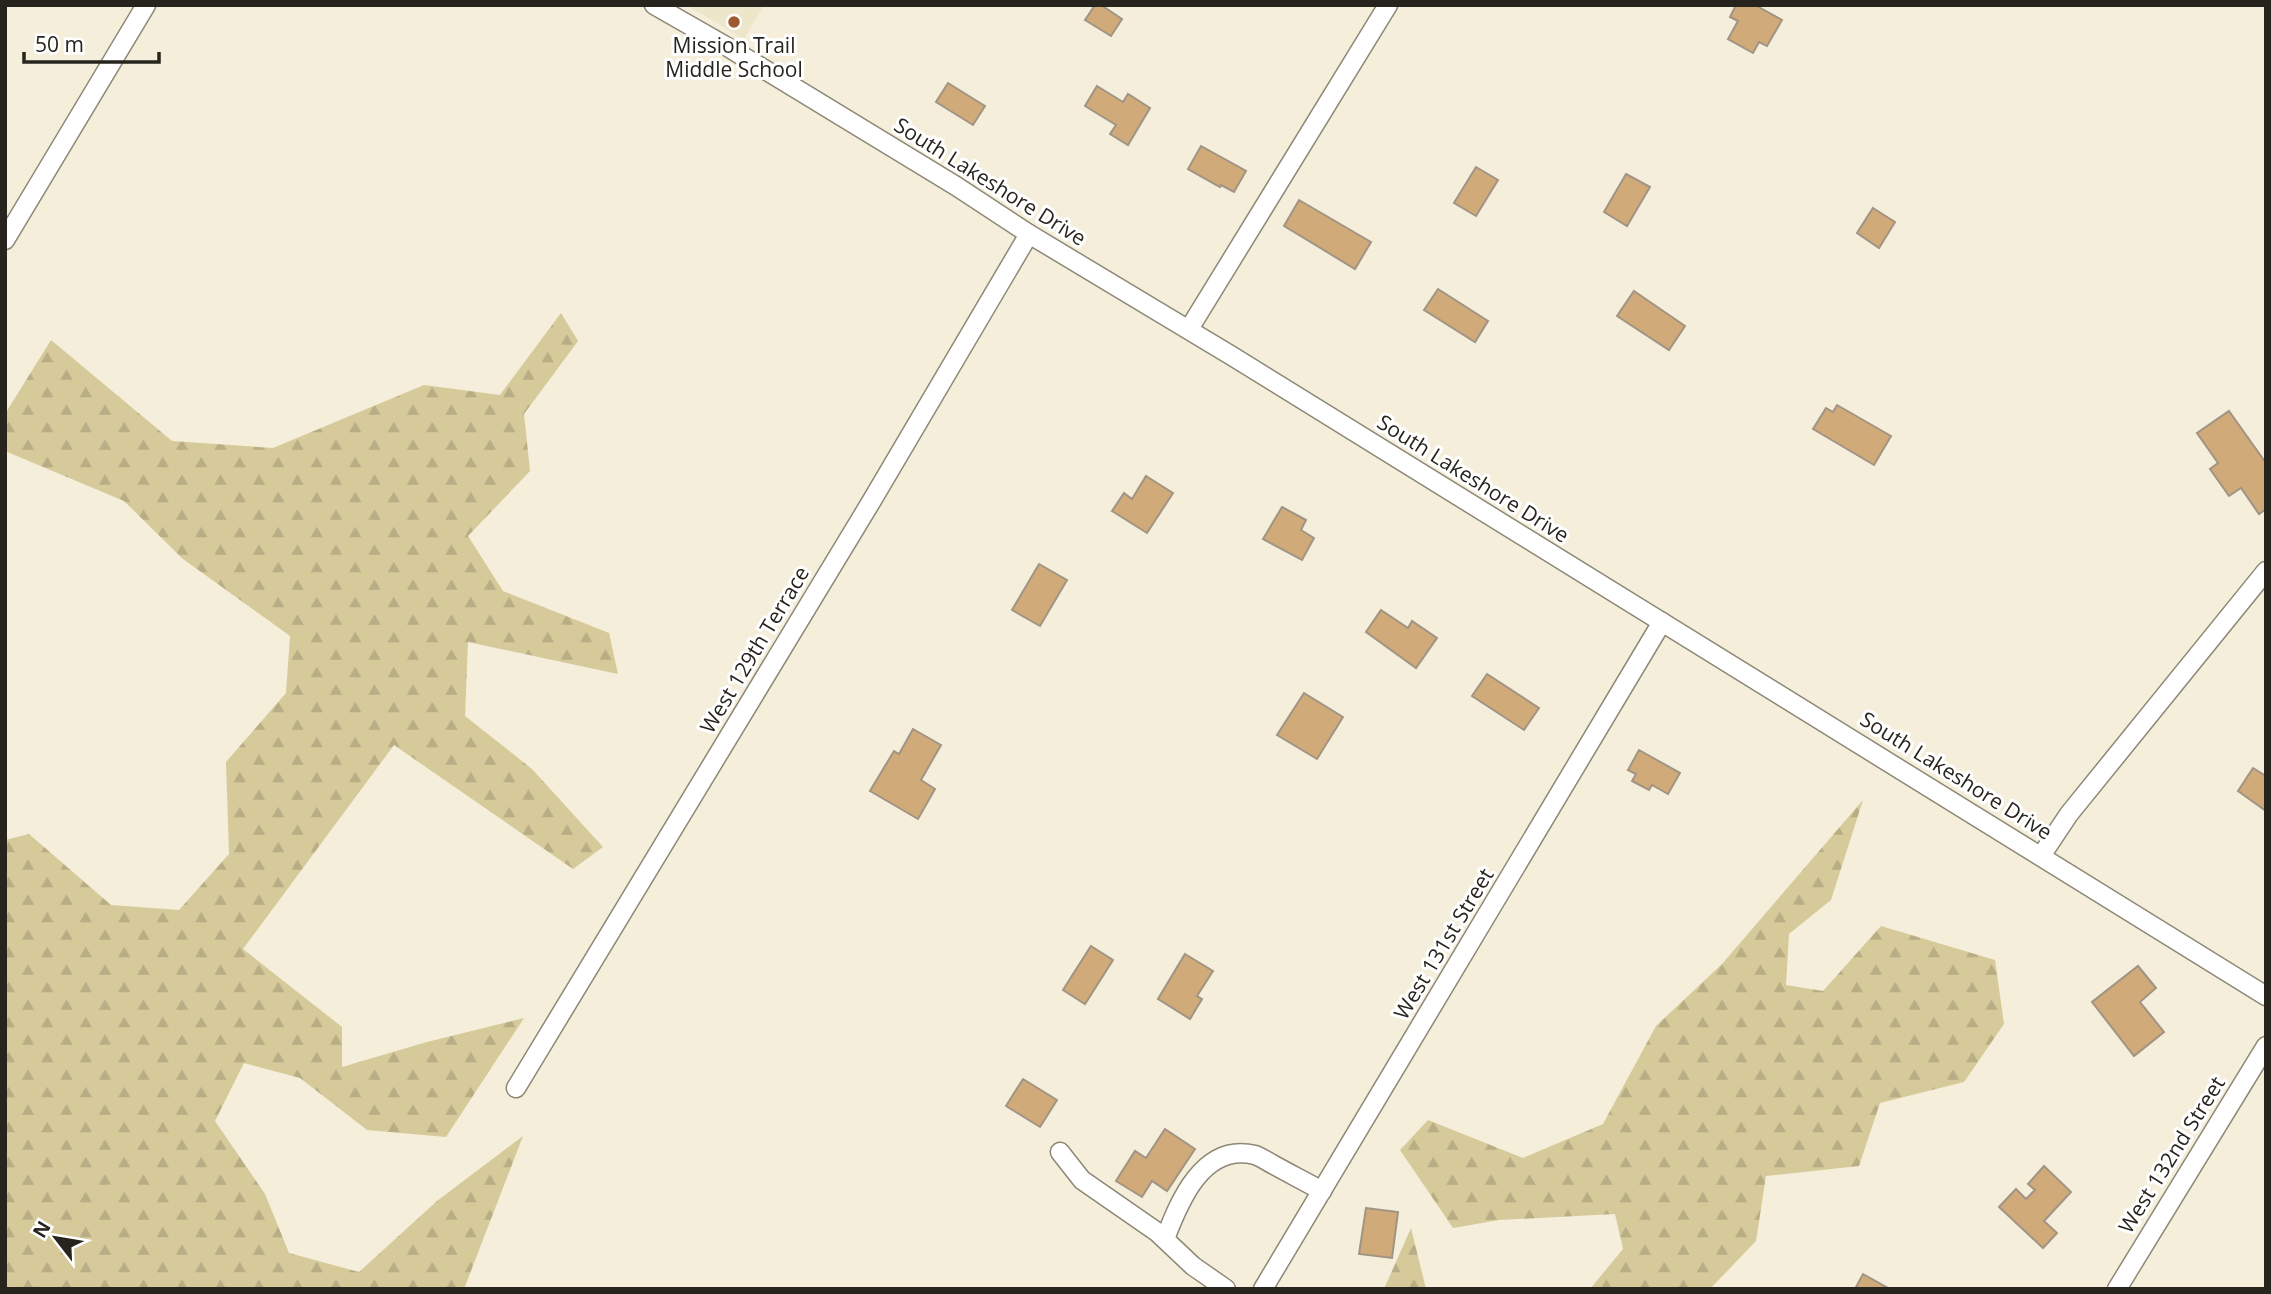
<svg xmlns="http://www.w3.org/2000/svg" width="2271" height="1294" font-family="'Open Sans',sans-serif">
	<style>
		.built { fill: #ede6ca }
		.forest { fill: url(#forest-firs) }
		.building { fill: #d0aa78; stroke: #a19484; stroke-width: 2 }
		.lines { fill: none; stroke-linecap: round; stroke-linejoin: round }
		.minor-casing { stroke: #8d8876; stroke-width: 21 }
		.minor { stroke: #fff; stroke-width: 18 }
		.poi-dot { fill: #9f592e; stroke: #fff; stroke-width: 2.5 }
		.labels { text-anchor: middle; stroke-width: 6; stroke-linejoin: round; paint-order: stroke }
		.poi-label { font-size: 21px; fill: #26241d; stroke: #fff }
		.street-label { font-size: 21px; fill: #26241d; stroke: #fff }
	</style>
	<defs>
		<pattern id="forest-firs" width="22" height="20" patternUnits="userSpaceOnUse" patternTransform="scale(1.75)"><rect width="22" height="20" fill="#d6ca9a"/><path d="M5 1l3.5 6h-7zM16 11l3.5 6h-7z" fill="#b8ad84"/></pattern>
	</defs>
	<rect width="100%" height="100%" fill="#f4eeda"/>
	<!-- built -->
	<polygon class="built" points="686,5 764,5 744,39"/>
	<!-- forest -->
	<g class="forest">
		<polygon points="561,313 578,341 524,414 530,471 468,536 503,591 609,633 618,674 468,642 465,716 532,769 603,847 573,869 394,745 243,949 342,1027 342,1067 427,1042 524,1018 446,1137 367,1130 300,1078 244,1063 215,1121 265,1194 289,1253 359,1272 437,1201 523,1136 464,1289 5,1289 5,840 29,834 111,905 179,910 229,854 226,762 286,693 290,636 183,559 124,501 5,451 5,414 51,340 172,441 273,448 424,385 500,395"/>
		<polygon points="1863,800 1831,900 1789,934 1786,985 1823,991 1881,926 1995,960 2004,1024 1964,1082 1880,1103 1859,1166 1766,1176 1756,1241 1710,1289 1590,1289 1623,1249 1615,1214 1499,1220 1453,1228 1400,1150 1428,1120 1523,1158 1603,1124 1656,1026 1722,964"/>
		<polygon points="1411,1228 1426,1289 1384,1289"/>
	</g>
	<!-- building -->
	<g class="building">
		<polygon points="1095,5 1101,5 1122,19 1111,36 1085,20"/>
		<polygon points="1736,5 1755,5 1782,20 1767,46 1759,42 1753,53 1728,39 1738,21 1730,17"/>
		<polygon points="948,83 985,106 973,125 936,102"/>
		<polygon points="1097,86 1123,102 1128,94 1150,108 1128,145 1110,134 1116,125 1085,106"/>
		<polygon points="1201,146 1246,171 1234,192 1221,185 1220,187 1188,169"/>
		<polygon points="1476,167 1498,180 1476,216 1454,203"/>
		<polygon points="1626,174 1650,187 1627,226 1604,212"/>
		<polygon points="1299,200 1371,242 1355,269 1284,226"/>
		<polygon points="1873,208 1895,222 1879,248 1857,233"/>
		<polygon points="1438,289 1488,321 1475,342 1424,310"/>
		<polygon points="1634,291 1685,326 1669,350 1617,316"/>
		<polygon points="1837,405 1891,436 1874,465 1813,429 1826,408 1833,412"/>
		<polygon points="2229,411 2266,463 2266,509 2259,514 2241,488 2229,496 2210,469 2218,463 2197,433"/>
		<polygon points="1146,476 1173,493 1147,533 1112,511 1124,493 1132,499"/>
		<polygon points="1282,507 1306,520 1301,530 1314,538 1302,560 1263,539"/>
		<polygon points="1039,564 1067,580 1040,626 1012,610"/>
		<polygon points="1381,610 1408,628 1412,621 1437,638 1416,668 1366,632"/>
		<polygon points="1487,674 1539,708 1524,730 1472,696"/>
		<polygon points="1304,693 1343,717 1317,759 1277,735"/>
		<polygon points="913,729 941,745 921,780 935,789 918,819 870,791 894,751 899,754"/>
		<polygon points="1639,750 1680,773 1668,794 1652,785 1649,790 1632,781 1636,774 1628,770"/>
		<polygon points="2253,768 2266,776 2266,811 2238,791"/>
		<polygon points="1091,946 1113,960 1085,1004 1063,990"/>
		<polygon points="1185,954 1213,971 1197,996 1202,999 1190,1019 1158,999"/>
		<polygon points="2138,966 2156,988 2140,1002 2164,1032 2134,1056 2092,1002"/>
		<polygon points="1023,1079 1057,1100 1040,1127 1006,1106"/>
		<polygon points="1165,1129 1195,1149 1167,1191 1152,1181 1142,1197 1116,1181 1135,1151 1146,1158"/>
		<polygon points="2044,1166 2071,1192 2044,1221 2057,1233 2043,1248 1999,1207 2016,1189 2026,1199 2035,1190 2028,1184"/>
		<polygon points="1366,1208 1398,1212 1392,1258 1359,1254"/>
		<polygon points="1863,1274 1888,1288 1887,1289 1855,1289"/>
	</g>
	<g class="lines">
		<!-- minor casing -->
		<g class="minor-casing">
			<g id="minor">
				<polyline points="654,5 731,49 956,186 1029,234 1232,356 2266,996"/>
				<polyline points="5,240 146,5"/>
				<polyline points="1189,329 1388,5"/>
				<polyline points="2041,856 2069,814 2266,571"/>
				<polyline points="516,1088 871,502 1029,234"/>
				<polyline points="1060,1152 1082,1180 1157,1232 1193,1266 1226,1289"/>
				<path d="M1165,1239C1179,1202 1203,1142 1255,1155C1261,1157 1268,1162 1274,1165C1290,1174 1306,1182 1322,1191"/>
				<polyline points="1263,1289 1662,622"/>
				<polyline points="2117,1289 2266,1046"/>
			</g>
		</g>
		<!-- minor -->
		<use href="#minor" class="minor"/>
	</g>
	<!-- markers -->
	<circle class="poi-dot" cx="734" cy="22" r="7"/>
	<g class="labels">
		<!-- poi labels -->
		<g class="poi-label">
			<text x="734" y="53">Mission Trail<tspan x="734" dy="24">Middle School</tspan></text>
		</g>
		<!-- street labels -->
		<g class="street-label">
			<text transform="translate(990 182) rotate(32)" y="7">South Lakeshore Drive</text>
			<text transform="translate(1473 479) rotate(32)" y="7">South Lakeshore Drive</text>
			<text transform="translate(755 650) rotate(-59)" y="7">West 129th Terrace</text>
			<text transform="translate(1956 776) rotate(32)" y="7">South Lakeshore Drive</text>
			<text transform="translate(1444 944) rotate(-59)" y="7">West 131st Street</text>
			<text transform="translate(2172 1155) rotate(-58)" y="7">West 132nd Street</text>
		</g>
	</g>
	<!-- border -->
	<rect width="2271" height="1294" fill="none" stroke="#26241d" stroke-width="14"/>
	<!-- north arrow -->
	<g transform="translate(56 1238) rotate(301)" stroke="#ffffff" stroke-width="5" paint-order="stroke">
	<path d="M0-5L12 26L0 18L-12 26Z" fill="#26241d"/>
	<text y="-10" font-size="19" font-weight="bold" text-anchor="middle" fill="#26241d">N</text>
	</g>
	<!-- scale -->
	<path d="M24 52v10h135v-10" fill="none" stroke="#26241d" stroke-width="3.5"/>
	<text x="35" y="52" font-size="21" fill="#26241d" stroke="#ffffff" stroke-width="5" paint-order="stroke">50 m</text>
</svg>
